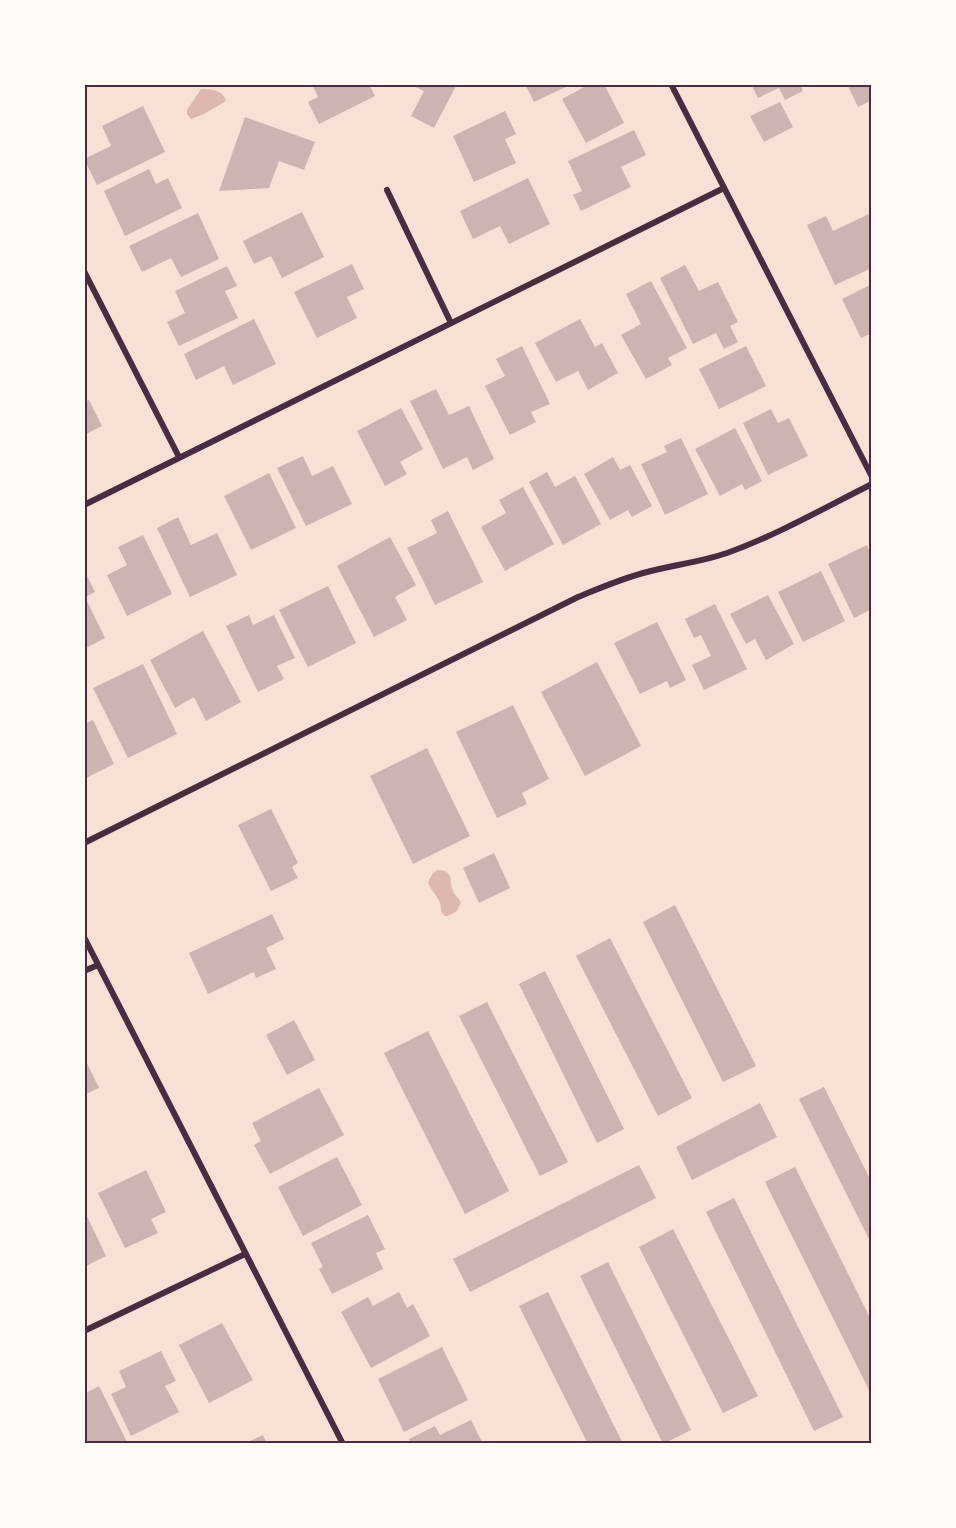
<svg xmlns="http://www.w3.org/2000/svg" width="956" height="1528" font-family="'Titillium Web',sans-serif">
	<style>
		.water { fill: #dcb8b0 }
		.building { fill: #ccb4b1 }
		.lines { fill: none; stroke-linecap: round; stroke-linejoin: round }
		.minor { stroke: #4a2c40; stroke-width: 6 }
		.neatline { fill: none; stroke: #4a2c40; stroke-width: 2 }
	</style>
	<rect width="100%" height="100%" fill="#f7e1d7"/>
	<!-- water -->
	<g class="water">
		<path d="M201,89C211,89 223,90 226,101L204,114L191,119L187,114V110Z"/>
		<path d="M438,870C454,871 449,880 453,891C455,896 459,898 461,903L457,911L448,916H445L441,912C442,898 433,895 428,882L433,873Z"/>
	</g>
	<!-- building -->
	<g class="building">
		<polygon points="312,84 369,84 375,96 319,124 308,102 318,97"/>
		<polygon points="409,84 457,84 434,128 411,116 424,91"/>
		<polygon points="525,84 572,84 534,102"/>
		<polygon points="590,84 604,84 624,123 586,143 562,99"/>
		<polygon points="751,84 800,84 803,91 785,100 779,88 758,98"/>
		<polygon points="847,84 872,84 872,100 858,107"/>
		<polygon points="780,102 793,127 764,142 750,116"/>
		<polygon points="143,106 165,152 97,185 84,159 111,146 102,126"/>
		<polygon points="505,111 516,134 505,139 516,163 474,182 453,136"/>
		<polygon points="245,117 315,142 304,170 279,161 269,188 219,191"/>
		<polygon points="634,130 646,155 621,167 631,187 581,211 573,195 582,191 568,161"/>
		<polygon points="149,169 156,184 168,178 182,208 125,236 104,191"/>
		<polygon points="528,178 550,224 509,244 500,226 473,239 460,211"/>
		<polygon points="302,212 324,257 282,278 271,256 254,264 243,241"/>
		<polygon points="198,213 219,259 181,277 171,258 142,272 129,246"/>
		<polygon points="869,214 872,219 872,268 835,285 807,225 826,216 833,231"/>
		<polygon points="352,264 364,289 347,297 357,318 317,338 294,292"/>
		<polygon points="685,265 699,291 718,282 738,322 730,326 738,342 724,349 716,333 693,344 660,278"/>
		<polygon points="227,266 237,286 225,291 238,318 179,346 167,322 185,313 175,291"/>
		<polygon points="651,281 687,348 668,358 672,365 646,379 621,335 641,324 626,294"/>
		<polygon points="872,284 872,333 861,338 842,299"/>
		<polygon points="254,319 276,364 233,385 224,366 196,380 184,354"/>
		<polygon points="580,319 595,347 602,343 618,373 588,390 578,371 556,382 535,343"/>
		<polygon points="522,346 550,404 531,412 536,422 510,435 485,386 505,376 496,359"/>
		<polygon points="746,346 766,386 719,409 699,369"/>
		<polygon points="436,389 449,415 469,406 494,459 473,470 467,457 443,469 410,401"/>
		<polygon points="89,400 102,426 84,435 84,402"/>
		<polygon points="401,408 423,449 400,462 407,474 385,486 357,431"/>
		<polygon points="771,409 778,423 789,418 808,456 768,475 743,423"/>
		<polygon points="735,428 762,481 745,490 742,484 720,496 695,449"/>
		<polygon points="681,438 708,494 665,515 641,464 667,452 664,446"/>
		<polygon points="303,456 312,476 333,466 352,504 306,526 277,468"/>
		<polygon points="613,457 620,470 630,465 652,506 632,517 628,510 610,520 584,474"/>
		<polygon points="547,472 555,487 575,476 601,524 563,545 529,482"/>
		<polygon points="269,473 296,528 251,550 224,496"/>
		<polygon points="523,487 554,544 505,571 481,527 506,513 499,500"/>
		<polygon points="448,511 483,582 435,605 407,548 437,533 431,520"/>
		<polygon points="178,517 191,545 217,533 237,575 190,597 157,528"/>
		<polygon points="143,535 172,594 127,616 107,575 127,565 118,547"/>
		<polygon points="390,537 416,585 395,597 407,620 374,637 337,566"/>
		<polygon points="867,545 872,557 872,601 869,602 872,609 854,618 828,564"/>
		<polygon points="84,570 95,592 85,597 105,638 84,649"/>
		<polygon points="821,571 845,621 803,642 778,592"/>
		<polygon points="328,586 356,643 308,667 279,610"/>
		<polygon points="768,595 794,644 766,660 755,639 746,644 730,614"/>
		<polygon points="715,604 747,669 704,690 692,665 711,656 701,635 694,638 685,619"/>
		<polygon points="249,615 253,625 274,615 295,658 277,666 284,679 258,692 226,626"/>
		<polygon points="657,622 686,680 670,688 667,681 640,694 614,643"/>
		<polygon points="203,631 241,702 206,721 194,697 175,708 150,660"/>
		<polygon points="597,662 641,746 585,776 541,692"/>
		<polygon points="143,664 177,734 128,758 93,688"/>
		<polygon points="513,705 549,779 522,793 527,804 497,818 456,732"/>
		<polygon points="93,720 114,764 84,779 84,724"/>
		<polygon points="427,748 470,836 413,864 370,776"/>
		<polygon points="271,809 298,863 292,867 298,878 271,891 238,825"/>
		<polygon points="494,853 510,888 479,903 463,868"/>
		<polygon points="675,905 756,1066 723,1082 643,922"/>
		<polygon points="272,914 284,939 266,948 276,969 256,978 254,972 208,994 189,953"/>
		<polygon points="610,938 692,1098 658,1116 576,956"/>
		<polygon points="545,971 624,1129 597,1143 519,984"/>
		<polygon points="487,1002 568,1162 540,1176 459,1016"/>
		<polygon points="294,1020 315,1060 287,1075 266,1035"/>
		<polygon points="428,1031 509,1191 465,1214 384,1053"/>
		<polygon points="84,1057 99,1088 84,1095"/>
		<polygon points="824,1087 872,1183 872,1245 799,1099"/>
		<polygon points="319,1088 344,1135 270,1174 254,1145 261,1141 252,1123"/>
		<polygon points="760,1103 777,1137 692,1180 676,1147"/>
		<polygon points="337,1157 362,1205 303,1236 278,1187"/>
		<polygon points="639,1165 656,1198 470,1292 453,1259"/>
		<polygon points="795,1167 872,1322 872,1396 765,1182"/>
		<polygon points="146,1170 166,1212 151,1219 158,1233 125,1248 98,1193"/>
		<polygon points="734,1198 843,1417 814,1431 706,1212"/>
		<polygon points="84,1210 106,1256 84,1267"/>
		<polygon points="368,1215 385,1249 376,1253 383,1269 332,1294 319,1269 323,1267 311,1243"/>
		<polygon points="673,1229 758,1396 723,1413 639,1247"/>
		<polygon points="608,1262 691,1430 663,1444 580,1276"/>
		<polygon points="399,1292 407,1308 413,1304 430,1336 371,1368 341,1312 368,1297 373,1306"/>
		<polygon points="548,1292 623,1444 588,1444 519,1306"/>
		<polygon points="222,1323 253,1380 209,1403 179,1345"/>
		<polygon points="442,1347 468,1400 404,1432 378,1379"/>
		<polygon points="161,1351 176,1381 165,1386 179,1412 131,1436 111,1394 126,1387 119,1371"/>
		<polygon points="99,1386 128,1444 84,1444 84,1394"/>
		<polygon points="471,1420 483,1444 411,1444 409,1439 435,1426 440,1435"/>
		<polygon points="263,1435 267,1444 244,1444"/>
	</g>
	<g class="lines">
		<!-- minor -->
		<g class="minor">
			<polyline points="671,84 872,477"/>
			<polyline points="387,190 451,323"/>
			<polyline points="84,271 179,457"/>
			<polyline points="84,505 724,188"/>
			<path d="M84,843L578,597C600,588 623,578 647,572C673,565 701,562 727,553C777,535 824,508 872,484"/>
			<polyline points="84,937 343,1444"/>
			<polyline points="84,971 98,965"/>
			<polyline points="84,1331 245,1254"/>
		</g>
	</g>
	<!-- border -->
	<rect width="956" height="1528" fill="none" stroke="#fffaf5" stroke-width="171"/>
	<rect x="86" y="86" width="784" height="1356" class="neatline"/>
</svg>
